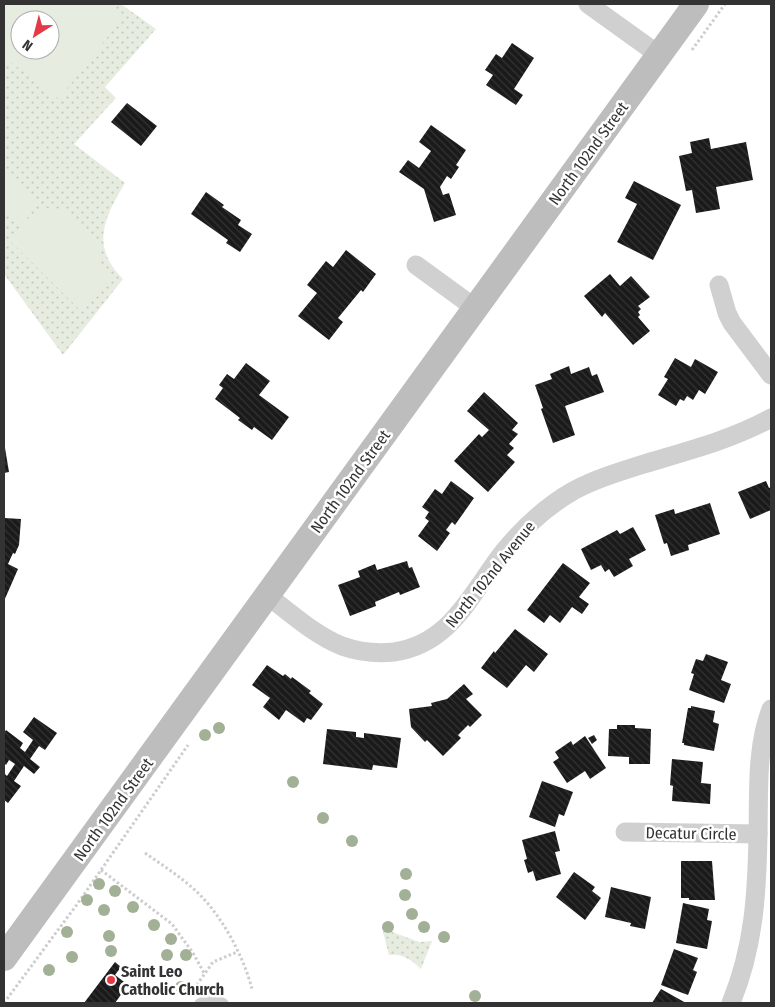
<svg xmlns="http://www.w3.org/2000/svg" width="775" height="1007" font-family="'Fira Sans Condensed',sans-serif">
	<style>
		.park { fill: url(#park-dots); fill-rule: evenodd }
		.pitch { fill: #e6ecdf; fill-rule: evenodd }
		.building { fill: url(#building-back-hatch) }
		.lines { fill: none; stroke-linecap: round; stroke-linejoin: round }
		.path { stroke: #cdcdcd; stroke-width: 3; stroke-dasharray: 2.5 2.5; stroke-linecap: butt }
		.lane { stroke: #d0d0d0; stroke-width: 9 }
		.street { stroke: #d0d0d0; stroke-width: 19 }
		.secondary { stroke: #bdbdbd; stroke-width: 26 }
		.tree { fill: #a2b095 }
		.poi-dot { fill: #e63946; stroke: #fff; stroke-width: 2 }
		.labels { text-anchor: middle; stroke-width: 5; stroke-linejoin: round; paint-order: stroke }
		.street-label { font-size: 16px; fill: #333; stroke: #fff }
		.poi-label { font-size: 16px; font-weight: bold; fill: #333; stroke: #fff; text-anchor: start }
	</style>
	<defs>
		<pattern id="park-dots" width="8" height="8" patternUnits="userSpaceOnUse" patternTransform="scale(1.25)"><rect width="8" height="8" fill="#e6ecdf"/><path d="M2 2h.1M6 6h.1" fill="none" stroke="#c6cbc0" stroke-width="1.8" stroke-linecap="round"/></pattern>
		<pattern id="building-back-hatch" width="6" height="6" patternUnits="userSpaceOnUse" patternTransform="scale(1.25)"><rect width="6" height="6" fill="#1a1a1a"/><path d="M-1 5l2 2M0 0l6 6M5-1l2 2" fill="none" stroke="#333"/></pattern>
	</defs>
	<rect width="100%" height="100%" fill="#fff"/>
	<!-- park -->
	<g class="park">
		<path d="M4,4H121L156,29L105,87L116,98L74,144L125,183C104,218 90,246 123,279L63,355L4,274ZM20,20H50V50H20Z"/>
		<path d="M382,928L419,942L432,941L421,969C412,960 402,953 389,955Z"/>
	</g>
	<!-- pitch -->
	<g class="pitch">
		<path d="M4,4H105L118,13L120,21L59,99L4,57ZM20,20H50V50H20Z"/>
		<polygon points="4,173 40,201 22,225 4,211"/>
		<polygon points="44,208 63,209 100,246 99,265 111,276 80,310 11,242"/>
	</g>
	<!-- building -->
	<g class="building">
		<polygon points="512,43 534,58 514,89 523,95 516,105 486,85 493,75 485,70 496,54 502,58"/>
		<polygon points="127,103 157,126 141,146 111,122"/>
		<polygon points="431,125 466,150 456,165 459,167 451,179 447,176 440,187 443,195 449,193 456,215 434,222 424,189 399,172 408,160 419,168 431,151 419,142"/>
		<polygon points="709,138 711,149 746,142 753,180 716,187 720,209 696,213 692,190 686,191 679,156 692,153 690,142"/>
		<polygon points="634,181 681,205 653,260 617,242 637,204 625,198"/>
		<polygon points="206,192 224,205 222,207 241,220 238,225 252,234 240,252 226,243 228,240 191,214"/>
		<polygon points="346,250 376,274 363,292 361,290 338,318 343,322 329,340 298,316 317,293 307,285 326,261 333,267"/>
		<polygon points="610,274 620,286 631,276 650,297 638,306 641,309 638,312 640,315 638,317 650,331 633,345 605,313 602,317 584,296"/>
		<polygon points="675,358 691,367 695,359 718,372 705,394 699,390 693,400 687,396 684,401 680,399 676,406 658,395 668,379 664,377"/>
		<polygon points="246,363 270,381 259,395 289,417 272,440 254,427 252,430 238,420 240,418 215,399 223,388 219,385 227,374 234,379"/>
		<polygon points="569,366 571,374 589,367 592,376 597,374 604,392 565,406 575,435 553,443 541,409 543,408 535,385 552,379 550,374"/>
		<polygon points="484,392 518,423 512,430 518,434 509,444 514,448 507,455 515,462 488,492 454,461 479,434 482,437 489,430 467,411"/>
		<polygon points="4,442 9,472 4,473"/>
		<polygon points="451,481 474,498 455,525 452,522 446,530 450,533 437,551 418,536 429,521 425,518 429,512 422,507 435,489 442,494"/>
		<polygon points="766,481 769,488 771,487 771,510 750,519 738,492"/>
		<polygon points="710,503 720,534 688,545 689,550 671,556 667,543 664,544 655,515 674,509 675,514"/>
		<polygon points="4,518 21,519 19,545 15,554 13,553 8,564 18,569 4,601"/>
		<polygon points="633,527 646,550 629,559 633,566 614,577 609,569 605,572 601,565 591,570 581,549 617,530 620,534"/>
		<polygon points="407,561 409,568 412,567 420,587 400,595 399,592 375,602 376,606 350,616 338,585 360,577 358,571 375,564 377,570"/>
		<polygon points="563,563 590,583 579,597 589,604 582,614 572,607 560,623 550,615 544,623 527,610"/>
		<polygon points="515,629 548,654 534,672 526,665 507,688 481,668 494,651 495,653"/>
		<polygon points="706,654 728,662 721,680 731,684 724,703 689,690 694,674 691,673 696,659 703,661"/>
		<polygon points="267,665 283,676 285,674 291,679 292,677 311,691 309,693 323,704 311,720 307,718 304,723 286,710 279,720 263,707 270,698 252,685"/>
		<polygon points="464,684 473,694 466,699 482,715 470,727 468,725 458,735 461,738 443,756 427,740 425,742 411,727 409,709 432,706 431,703 447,699"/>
		<polygon points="691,706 715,711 713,722 719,724 714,751 684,745 684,743 682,743 688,708 691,708"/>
		<polygon points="34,717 57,733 45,750 39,746 30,759 40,767 34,774 24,766 14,781 21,786 8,803 4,800 4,773 7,776 15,764 9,760 6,765 4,763 4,733 6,730 23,743 20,748 25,752 33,740 23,732"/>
		<polygon points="617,725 635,725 635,728 651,729 650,764 629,764 629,757 608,756 609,729 617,729"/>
		<polygon points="327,729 356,732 356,737 364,738 364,733 401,738 397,768 373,765 372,770 323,764"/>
		<polygon points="594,735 597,740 592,744 588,738"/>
		<polygon points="585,736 606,768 590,779 585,771 567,783 553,762 559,758 555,752 571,741 573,745"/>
		<polygon points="672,759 703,762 701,783 711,784 710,804 672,801 673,786 670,785"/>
		<polygon points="542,781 573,792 564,816 559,814 555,827 529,817"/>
		<polygon points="555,831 560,851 555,852 561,874 536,881 533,871 528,873 524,860 527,859 522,840"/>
		<polygon points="681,861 712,861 715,900 689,900 689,898 681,898"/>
		<polygon points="574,872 595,887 592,891 601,898 585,920 556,897"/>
		<polygon points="611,887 651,897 645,929 630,926 631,923 605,917"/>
		<polygon points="683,903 709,909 707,920 712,921 707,949 676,943"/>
		<polygon points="674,949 698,958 693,970 697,972 688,995 661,985"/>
		<polygon points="115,962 121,967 115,975 128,985 115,1003 84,1003"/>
		<polygon points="661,989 686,1003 652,1003"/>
	</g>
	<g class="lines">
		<!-- path -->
		<g class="path">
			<polyline points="692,50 725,4"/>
			<path d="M145,853C165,867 186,880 203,898C225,922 244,958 252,989"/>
			<polyline points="101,870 172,924 193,953 204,973"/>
			<polyline points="191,993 213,962 237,952"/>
			<polyline points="4,1003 78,903 188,745"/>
		</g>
		<!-- lane -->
		<path class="lane" d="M199,1003C207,998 216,997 224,1003"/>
		<!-- street -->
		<g class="street">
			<polyline points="588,4 659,55"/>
			<polyline points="416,265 475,308"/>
			<polyline points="719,285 727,313 732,323 771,375"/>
			<path d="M267,595C290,613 315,635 342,646C359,652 376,654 394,652C452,644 472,591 505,550C524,527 547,506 573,491C595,479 619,472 644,464C687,451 731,440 771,418"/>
			<polyline points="625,832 758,834"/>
			<path d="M731,1003C754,947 757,894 758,834C759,792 756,748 771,709"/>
		</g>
		<!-- secondary -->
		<polyline class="secondary" points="4,958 696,4"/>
	</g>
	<!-- trees -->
	<g class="tree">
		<circle cx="219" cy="728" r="6"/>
		<circle cx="205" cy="735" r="6"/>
		<circle cx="293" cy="782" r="6"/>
		<circle cx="323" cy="818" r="6"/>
		<circle cx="352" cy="841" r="6"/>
		<circle cx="406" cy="874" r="6"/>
		<circle cx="99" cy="884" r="6"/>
		<circle cx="115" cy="891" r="6"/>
		<circle cx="405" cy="895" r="6"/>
		<circle cx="87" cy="900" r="6"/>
		<circle cx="133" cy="907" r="6"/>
		<circle cx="104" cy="910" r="6"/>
		<circle cx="412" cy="914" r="6"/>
		<circle cx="154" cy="925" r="6"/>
		<circle cx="388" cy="927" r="6"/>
		<circle cx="424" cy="927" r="6"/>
		<circle cx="67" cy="932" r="6"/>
		<circle cx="109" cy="936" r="6"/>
		<circle cx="444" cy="937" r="6"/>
		<circle cx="171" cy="939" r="6"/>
		<circle cx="111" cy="951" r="6"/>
		<circle cx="167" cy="955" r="6"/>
		<circle cx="186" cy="955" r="6"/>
		<circle cx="72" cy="957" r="6"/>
		<circle cx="49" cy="970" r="6"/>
		<circle cx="140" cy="971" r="6"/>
		<circle cx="181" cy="987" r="6"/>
		<circle cx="150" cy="991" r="6"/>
		<circle cx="475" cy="996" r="6"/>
	</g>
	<!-- markers -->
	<circle class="poi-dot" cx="111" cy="980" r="5"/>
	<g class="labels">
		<!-- street labels -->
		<g class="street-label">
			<text transform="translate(588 153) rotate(-54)" y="6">North 102nd Street</text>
			<text transform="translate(350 481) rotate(-54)" y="6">North 102nd Street</text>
			<text transform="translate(490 574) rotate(-51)" y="6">North 102nd Avenue</text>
			<text transform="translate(113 809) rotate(-54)" y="6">North 102nd Street</text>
			<text transform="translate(691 833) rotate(1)" y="6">Decatur Circle</text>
		</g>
		<!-- poi labels -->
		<g class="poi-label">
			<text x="121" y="977">Saint Leo<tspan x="121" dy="18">Catholic Church</tspan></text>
		</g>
	</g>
	<!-- border -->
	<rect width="775" height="1007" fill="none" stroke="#333333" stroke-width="10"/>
	<!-- north arrow -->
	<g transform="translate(35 35) rotate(216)"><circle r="24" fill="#ffffff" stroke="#adadad"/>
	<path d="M0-4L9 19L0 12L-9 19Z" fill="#e63946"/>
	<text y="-8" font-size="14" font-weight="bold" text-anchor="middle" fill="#333333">N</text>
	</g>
</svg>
